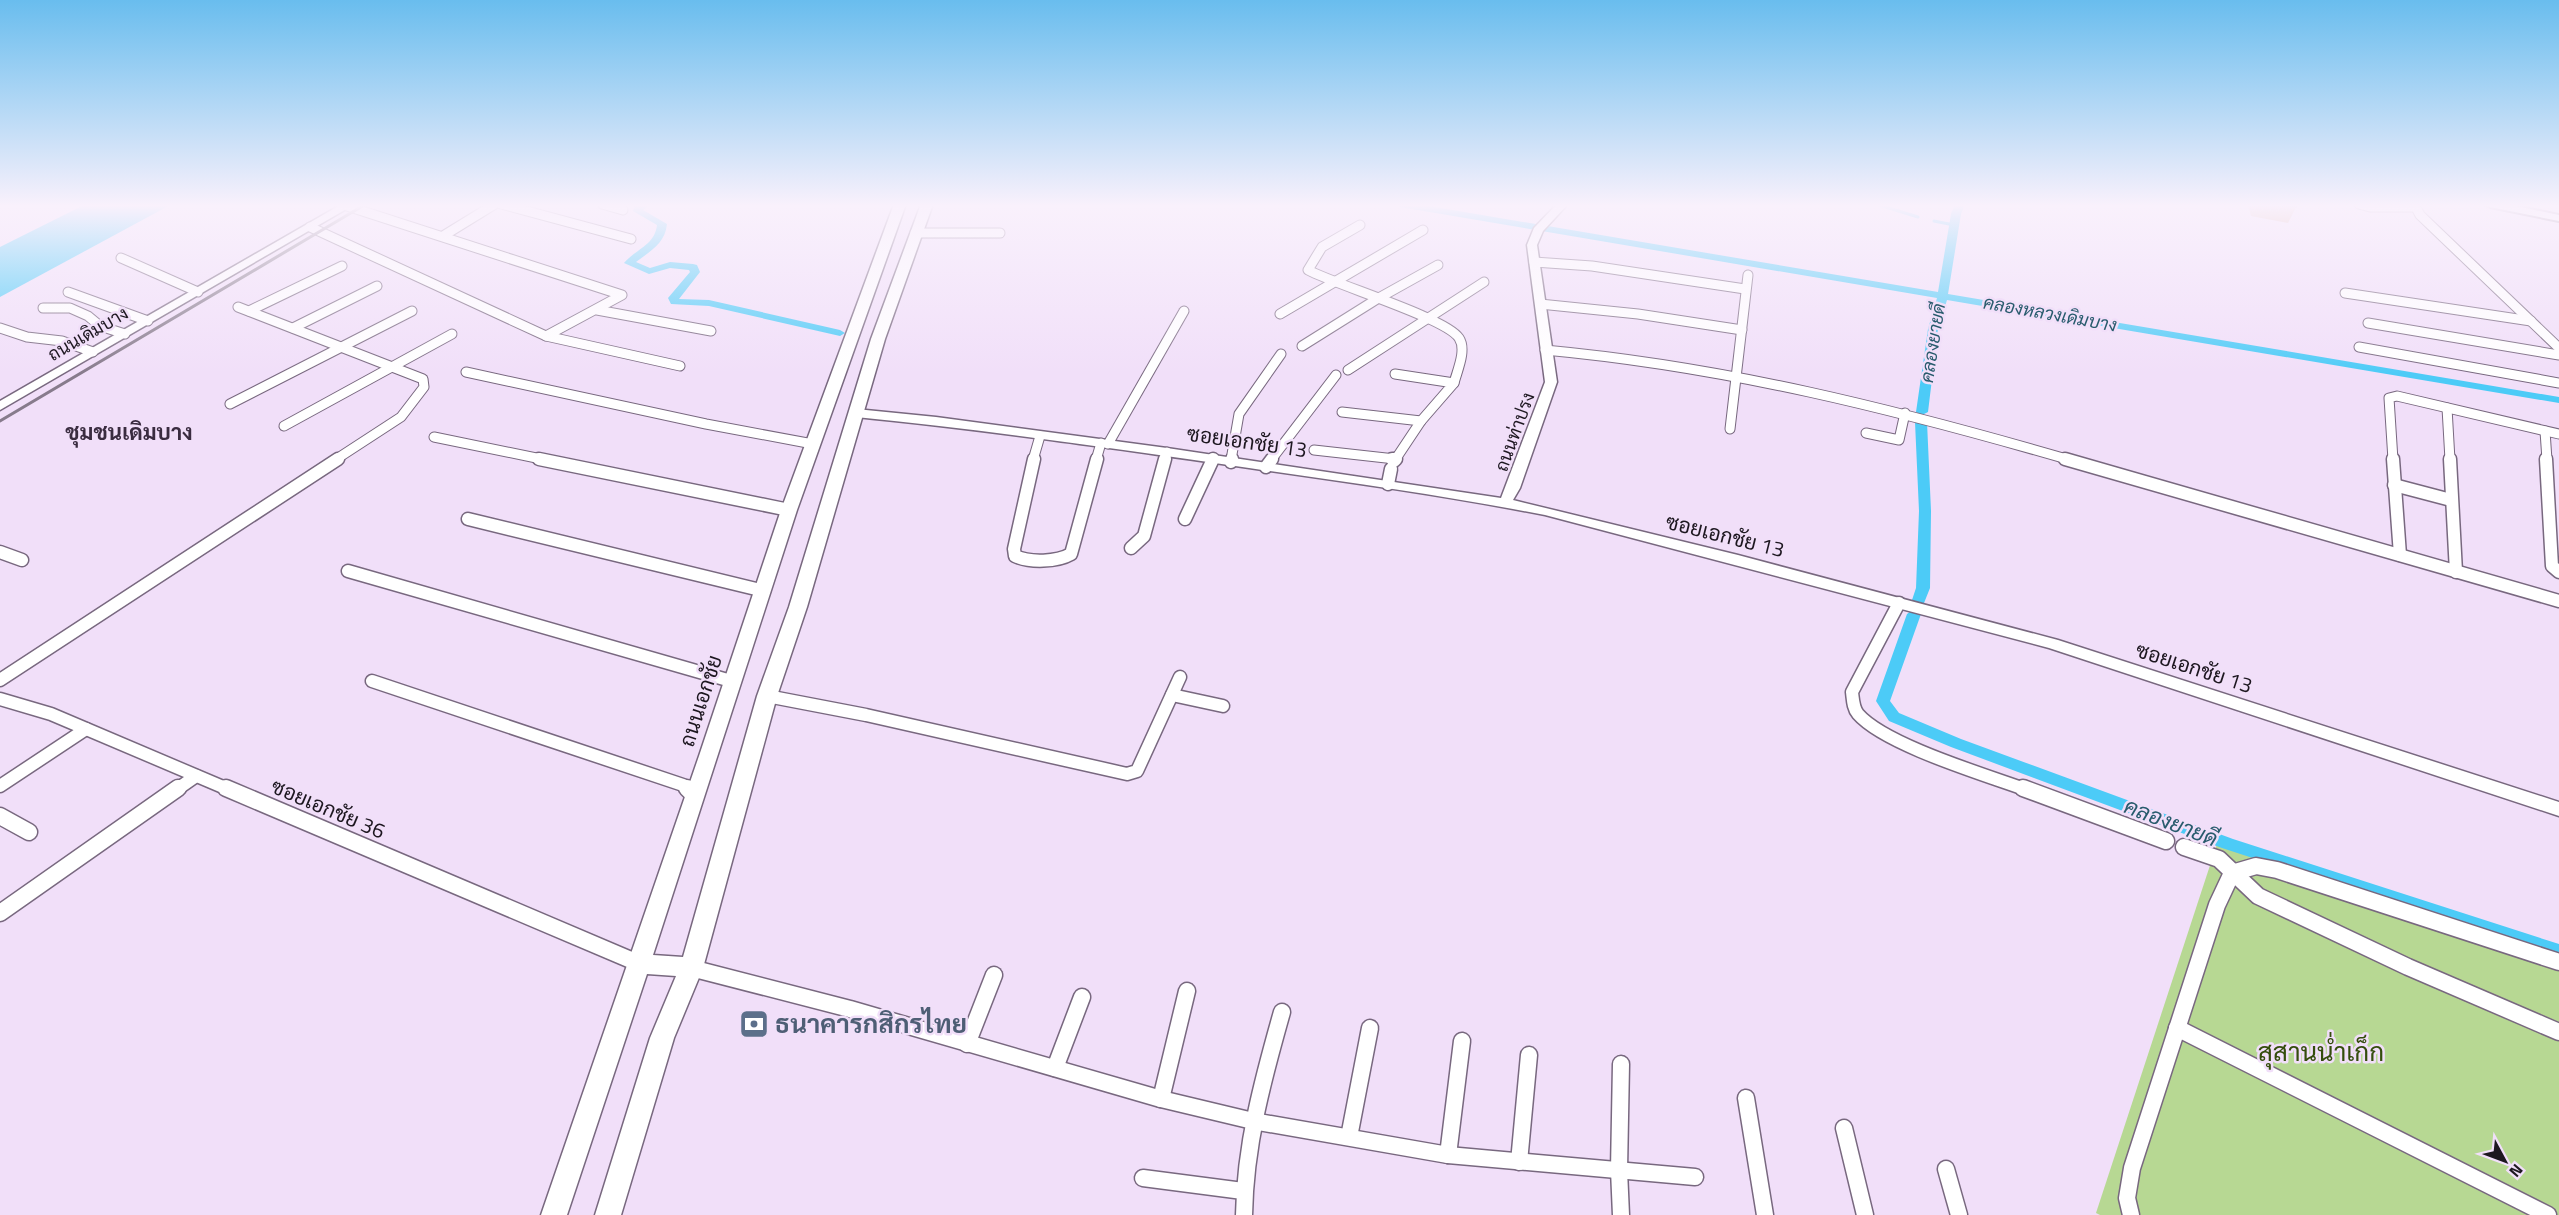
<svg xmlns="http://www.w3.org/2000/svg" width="2559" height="1215" font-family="'Titillium Web',Sarabun,sans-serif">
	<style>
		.green { fill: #b7d893 }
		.water { fill: #4ccbf7 }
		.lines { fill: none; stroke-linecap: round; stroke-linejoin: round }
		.stream { stroke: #4ccbf7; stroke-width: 3 }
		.canal { fill: #4ccbf7; fill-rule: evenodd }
		.minor-far2-casing { stroke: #78687f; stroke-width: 11 }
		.minor-far1-casing { stroke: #78687f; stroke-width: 15 }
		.minor-casing { stroke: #78687f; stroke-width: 19 }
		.tertiary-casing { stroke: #78687f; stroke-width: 3 }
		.secondary-casing { stroke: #78687f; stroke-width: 4 }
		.primary-casing { stroke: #78687f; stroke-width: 3 }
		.minor-far2 { stroke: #fff; stroke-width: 9 }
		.minor-far1 { stroke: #fff; stroke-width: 12 }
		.minor { stroke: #fff; stroke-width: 16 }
		.tertiary { fill: #fff; fill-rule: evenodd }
		.secondary { fill: #fff; fill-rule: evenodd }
		.primary { fill: #fff; fill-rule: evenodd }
		.rail { stroke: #877b8c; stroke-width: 3 }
		.wall { fill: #daa792 }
		.building { fill: #fdc2aa; stroke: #b18877; stroke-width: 1.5 }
		.labels { text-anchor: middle; stroke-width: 5; stroke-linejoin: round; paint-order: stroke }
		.far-water-label { font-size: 18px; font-style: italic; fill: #285b6d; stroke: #f1dff9 }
		.far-street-label { font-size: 18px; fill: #1d1720; stroke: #f1dff9 }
		.street-label { font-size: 21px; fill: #1d1720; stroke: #f1dff9 }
		.neighbourhood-label { font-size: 22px; font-weight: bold; fill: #3a2c40; stroke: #f1dff9 }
		.water-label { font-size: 22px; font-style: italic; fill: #285b6d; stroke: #f1dff9 }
		.near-service-label { font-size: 26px; font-weight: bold; fill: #4e5e75; stroke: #f1dff9; text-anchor: start }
		.near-park-label { font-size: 26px; fill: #344d0c; stroke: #f1dff9 }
	</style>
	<rect width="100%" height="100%" fill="#f1dff9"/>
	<!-- green -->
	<polygon class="green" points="2217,844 2559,958 2559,1215 2100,1215 2096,1213"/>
	<!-- water -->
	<polygon class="water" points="86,204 172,204 0,297 0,247"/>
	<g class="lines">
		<!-- stream -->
		<g class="stream">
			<polyline points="1876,204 1918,217"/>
			<polyline points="1934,221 1954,225"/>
		</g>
		<!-- canal -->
		<g class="canal">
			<path d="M639,204H652L643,210L667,224C665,244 650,251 636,262L650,268L670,262L693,264L697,265L700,272L679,299L709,300L840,330L845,333L840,336L709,306L671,304L668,298L690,272L689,270L670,268L649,274L624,263C636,249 655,245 657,225L633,211L635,206Z"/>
			<polygon points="1395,204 1417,204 1938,292 1951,214 1955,204 1965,204 1961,214 1948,294 2559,397 2559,403 1947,300 1938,329 1928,412 1922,415 1916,412 1928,329 1937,298 1400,207"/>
			<polygon points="1921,419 1927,422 1931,511 1930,588 1924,603 1919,604 1912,600 1916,588 1919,511 1915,422"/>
			<polygon points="1914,609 1921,614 1890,701 1899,713 1961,739 2233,839 2559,944 2559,958 2222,848 1951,747 1889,721 1876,701 1907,614"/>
		</g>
		<!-- minor-far2 casing -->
		<g class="minor-far2-casing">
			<g id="minor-far2">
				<polyline points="501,204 631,239"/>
				<polyline points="602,204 623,210"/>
				<polyline points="2359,204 2370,207 2415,207"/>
				<polyline points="2414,204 2420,215 2559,348"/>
				<polyline points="347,206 622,295 546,336"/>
				<path d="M1360,225L1322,247L1308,270C1336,285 1446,318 1459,338C1467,350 1457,371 1454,383"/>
				<polyline points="310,227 546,336 680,366"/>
				<polyline points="915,233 1000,233"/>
				<polyline points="443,236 495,204"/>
				<polyline points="121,258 198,292"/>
				<polyline points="1534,262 1592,266 1745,289"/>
				<polyline points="68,292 148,321"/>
				<polyline points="2345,293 2531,321"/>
				<polyline points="1540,304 1638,314 1742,330"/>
				<polyline points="238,307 423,379 424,387 401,417 335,460"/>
				<polyline points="43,308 70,308 88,316 100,326 125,334"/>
				<polyline points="597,310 711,331"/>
				<polyline points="249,311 342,266"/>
				<polyline points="1280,314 1423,230"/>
				<polyline points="2368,323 2559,355"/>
				<polyline points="0,328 27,337 62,341 93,352"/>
				<polyline points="293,328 377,286"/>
				<polyline points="1302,346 1377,299 1438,265"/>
				<polyline points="2359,347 2559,383"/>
				<path d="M1545,350C1728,367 1894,409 2070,460"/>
				<polyline points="1348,370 1484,282"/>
				<polyline points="466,372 706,424 813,444"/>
				<polyline points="230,404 412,311"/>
				<polyline points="2447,408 2450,460"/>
				<polyline points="1342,412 1421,421"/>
				<polyline points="284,426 452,334"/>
				<polyline points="1730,429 1748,275"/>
				<polyline points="2545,431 2547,460"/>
				<polyline points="1866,433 1899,440 1905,413"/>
				<polyline points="434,437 546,460"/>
				<polyline points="1108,444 1184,311"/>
				<polyline points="1314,450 1395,459"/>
				<polyline points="1033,460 1040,436"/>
				<polyline points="1096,460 1101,443"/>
				<polyline points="1165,460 1167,452"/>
				<polyline points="1231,460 1239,414 1281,354"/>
				<polyline points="1271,460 1336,375"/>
				<polyline points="1395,460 1421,421 1454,383 1395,374"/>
				<polyline points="2393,460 2389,398 2397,396 2559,434"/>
			</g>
		</g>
		<!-- minor-far1 casing -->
		<g class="minor-far1-casing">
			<g id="minor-far1">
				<polyline points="539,459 789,510"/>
				<path d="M1034,459L1014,549L1015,556C1030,563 1057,562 1071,554L1097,459"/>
				<polyline points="1392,459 1395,459"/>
				<polyline points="2065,459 2559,601"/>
				<polyline points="2393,459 2400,555"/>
				<polyline points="2450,459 2456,572"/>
				<polyline points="2546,459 2552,566 2559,572"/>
				<polyline points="1394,461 1396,459"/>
				<polyline points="1231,462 1232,459"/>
				<polyline points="1266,467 1272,459"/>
				<polyline points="1388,484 1391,469"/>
				<polyline points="2394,485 2451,500"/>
				<polyline points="468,519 764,591"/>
				<polyline points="1185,519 1213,459"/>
				<polyline points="1131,548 1144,536 1165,459"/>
				<polyline points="0,552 22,560"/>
				<polyline points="348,571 731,681"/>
				<path d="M1899,603L1852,692C1853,700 1853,708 1858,714C1885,745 1986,775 2027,790"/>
				<polyline points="0,680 338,459"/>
				<polyline points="372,681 683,785 688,790"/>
				<polyline points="1172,695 1223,706"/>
				<polyline points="767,696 866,715 1127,774 1137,771 1180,677"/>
				<polyline points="0,699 51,714 230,790"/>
				<polyline points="0,786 86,729"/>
				<polyline points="176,790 196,776"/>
			</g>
		</g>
		<!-- minor casing -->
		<g class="minor-casing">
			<g id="minor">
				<polyline points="226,788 638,963"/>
				<polyline points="687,788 694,795"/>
				<polyline points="2023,788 2166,841"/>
				<polyline points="0,816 29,832"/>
				<polyline points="2184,847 2219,859 2258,896 2408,967 2559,1032"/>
				<polyline points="0,913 178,788"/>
				<polyline points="691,968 850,1009 1161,1099 1253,1121 1448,1155 1695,1177"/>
				<polyline points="2177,1028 2548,1215"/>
				<polyline points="967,1044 994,975"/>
				<polyline points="1621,1064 1619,1170 1621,1215"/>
				<polyline points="1055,1068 1082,997"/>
				<polyline points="1746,1098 1765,1215"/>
				<polyline points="1161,1099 1187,991"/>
				<polyline points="1844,1128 1865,1215"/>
				<polyline points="1349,1137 1370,1028"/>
				<polyline points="1448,1155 1462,1041"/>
				<polyline points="1519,1162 1529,1055"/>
				<polyline points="1946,1169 1959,1215"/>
				<polyline points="1143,1178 1243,1191"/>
				<path d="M1244,1215C1245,1145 1263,1079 1282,1012"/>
				<polyline points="2131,1215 2127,1198 2132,1168 2217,905 2232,873 2256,866 2277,870 2559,962"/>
			</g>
		</g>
		<!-- tertiary casing -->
		<g class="tertiary-casing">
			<g id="tertiary">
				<polygon points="342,204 355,204 0,410 0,401"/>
				<path d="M1557,204H1568L1543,231L1537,245L1557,382L1520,488L1513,500L1738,555L2058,640L2559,802V816L2049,648L1545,515C1447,496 1348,482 1249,468C1118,449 987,430 856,417L850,413L856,409L936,417L1167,448L1501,498L1545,382L1527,245L1534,228Z"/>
			</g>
		</g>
		<!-- secondary casing -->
		<g class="secondary-casing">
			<polygon id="secondary" points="2484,204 2507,204 2559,215 2559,221 2490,207"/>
		</g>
		<!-- primary casing -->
		<g class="primary-casing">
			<polygon id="primary" points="894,204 906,204 797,510 653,955 683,957 757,696 789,607 871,339 921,204 933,204 885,339 807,607 777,696 703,968 674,1038 621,1215 595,1215 650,1038 676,976 647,974 567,1215 541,1215 699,756 781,510"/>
		</g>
		<!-- minor-far2 -->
		<use href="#minor-far2" class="minor-far2"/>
		<!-- minor-far1 -->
		<use href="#minor-far1" class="minor-far1"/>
		<!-- minor -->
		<use href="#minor" class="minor"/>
		<!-- tertiary -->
		<use href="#tertiary" class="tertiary"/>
		<!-- secondary -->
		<use href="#secondary" class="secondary"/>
		<!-- primary -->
		<use href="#primary" class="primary"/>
		<!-- rail -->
		<polyline class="rail" points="0,421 366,204"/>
	</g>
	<!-- wall -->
	<polygon class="wall" points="2248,204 2295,204 2296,207 2288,223 2251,216"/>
	<!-- building -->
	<polygon class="building" points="2281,204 2295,204 2296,207"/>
	<!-- sky -->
	<linearGradient id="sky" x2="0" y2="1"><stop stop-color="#69bdee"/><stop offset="0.55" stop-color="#f9f1fc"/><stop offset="1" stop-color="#f9f1fc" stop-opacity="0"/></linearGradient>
	<rect width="2559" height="374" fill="url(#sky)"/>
	<!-- icons -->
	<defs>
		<g id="bank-square" transform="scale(1.5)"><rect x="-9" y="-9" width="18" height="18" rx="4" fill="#5c6f8a" stroke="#f1dff9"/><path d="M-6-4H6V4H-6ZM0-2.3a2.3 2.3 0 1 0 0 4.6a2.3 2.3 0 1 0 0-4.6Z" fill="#fff"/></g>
	</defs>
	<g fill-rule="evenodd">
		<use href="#bank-square" x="754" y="1024"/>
	</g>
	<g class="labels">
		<!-- far-water labels -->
		<g class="far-water-label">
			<text transform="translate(2050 314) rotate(10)" y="6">คลองหลวงเดิมบาง</text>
			<text transform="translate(1933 343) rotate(-81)" y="6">คลองยายดี</text>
		</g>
		<!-- far-street labels -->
		<g class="far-street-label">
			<text transform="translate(88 334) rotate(-30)" y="6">ถนนเดิมบาง</text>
			<text transform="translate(1515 432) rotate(-70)" y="6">ถนนท่าปรง</text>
		</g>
		<!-- street labels -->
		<g class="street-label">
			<text transform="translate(1247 442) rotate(8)" y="7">ซอยเอกชัย 13</text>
			<text transform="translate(1725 536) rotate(14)" y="7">ซอยเอกชัย 13</text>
			<text transform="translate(2194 668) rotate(18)" y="7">ซอยเอกชัย 13</text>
			<text transform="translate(701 701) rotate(-72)" y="7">ถนนเอกชัย</text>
			<text transform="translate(328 809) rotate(23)" y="7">ซอยเอกชัย 36</text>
		</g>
		<!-- neighbourhood labels -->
		<g class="neighbourhood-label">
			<text x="129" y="440">ชุมชนเดิมบาง</text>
		</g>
		<!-- water labels -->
		<g class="water-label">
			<text transform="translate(2171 822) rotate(21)" y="8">คลองยายดี</text>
		</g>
		<!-- near-service labels -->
		<g class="near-service-label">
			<text x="775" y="1033">ธนาคารกสิกรไทย</text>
		</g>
		<!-- near-park labels -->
		<g class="near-park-label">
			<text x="2321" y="1061">สุสานน่ำเก็ก</text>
		</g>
	</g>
	<!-- north arrow -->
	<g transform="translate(2505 1161) rotate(131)" stroke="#f1dff9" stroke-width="4.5" paint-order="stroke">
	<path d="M0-4.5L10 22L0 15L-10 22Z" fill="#1d1720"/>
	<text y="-9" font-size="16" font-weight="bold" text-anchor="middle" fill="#1d1720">N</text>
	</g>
</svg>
